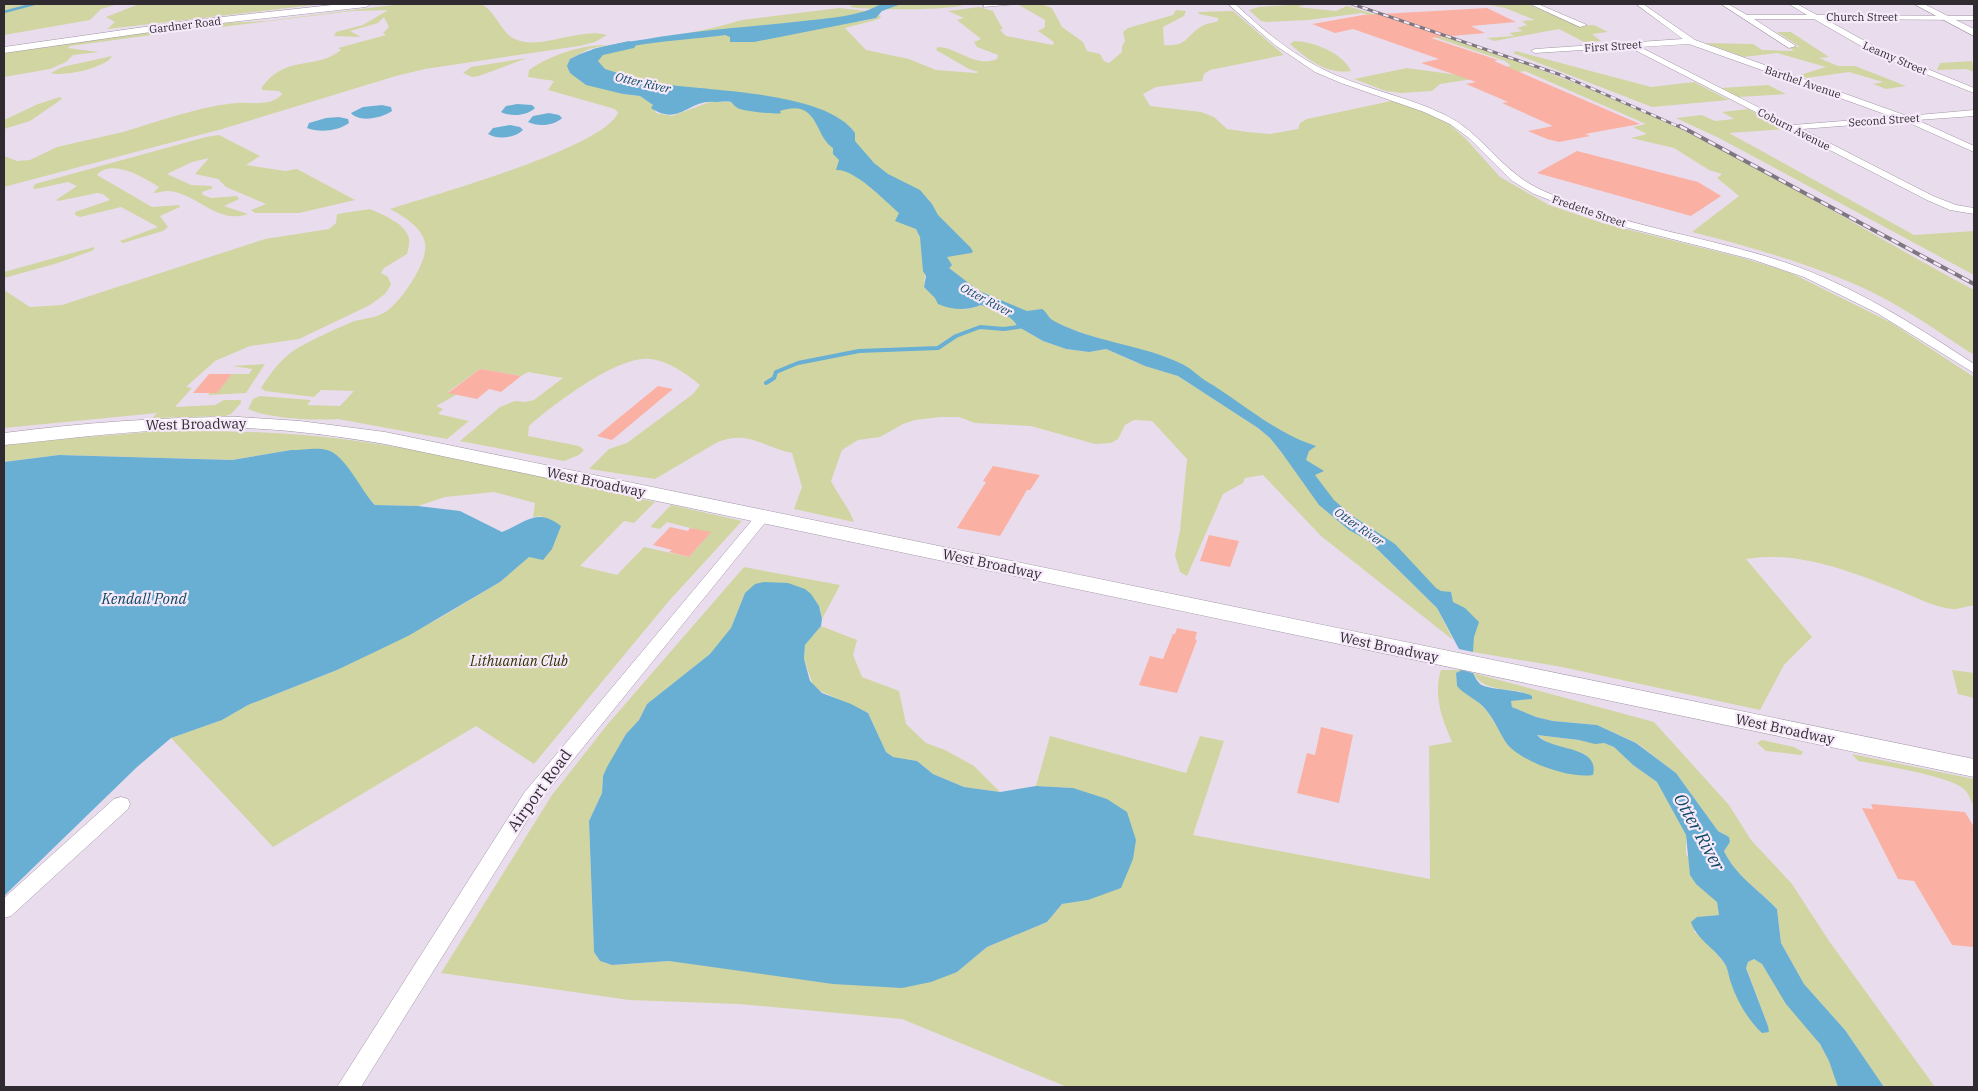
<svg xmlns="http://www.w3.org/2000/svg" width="1978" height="1091" font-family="'IBM Plex Serif',serif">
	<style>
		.green { fill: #d1d5a1 }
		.water { fill: #69afd4 }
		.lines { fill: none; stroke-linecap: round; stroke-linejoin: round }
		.stream-far1 { stroke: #69afd4; stroke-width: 2.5 }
		.stream { stroke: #69afd4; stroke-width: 4 }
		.river { fill: #69afd4; fill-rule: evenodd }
		.building { fill: #fab1a3 }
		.minor-casing { stroke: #a196a5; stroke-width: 1 }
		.tertiary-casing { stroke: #a196a5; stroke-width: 1 }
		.secondary-casing { stroke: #a196a5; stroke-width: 1 }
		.minor { fill: #fff; fill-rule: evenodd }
		.tertiary { fill: #fff; fill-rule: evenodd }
		.secondary { fill: #fff; fill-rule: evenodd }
		.rail-far1-casing { stroke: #7e7781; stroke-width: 3 }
		.rail-casing { stroke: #7e7781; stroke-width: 4 }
		.rail-far1 { stroke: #f6eafa; stroke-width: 2; stroke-dasharray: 5.5; stroke-linecap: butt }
		.rail { stroke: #f6eafa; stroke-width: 2.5; stroke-dasharray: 8; stroke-linecap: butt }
		.labels { text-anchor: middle; stroke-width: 4.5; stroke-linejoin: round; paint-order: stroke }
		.far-street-label { font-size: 11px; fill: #2f2b31; stroke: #f6eafa }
		.far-water-label { font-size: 12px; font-style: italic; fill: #0f4963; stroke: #f6eafa }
		.street-label { font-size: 14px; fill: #2f2b31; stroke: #f6eafa }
		.park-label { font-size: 14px; font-style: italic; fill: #323300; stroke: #f6eafa }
		.water-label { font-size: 15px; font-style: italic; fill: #0f4963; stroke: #f6eafa }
		.near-street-label { font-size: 16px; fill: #2f2b31; stroke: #f6eafa }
		.near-water-label { font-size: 18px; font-style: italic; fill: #0f4963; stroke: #f6eafa }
	</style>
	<rect width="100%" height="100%" fill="#e9dded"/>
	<!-- green -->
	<g class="green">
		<polygon points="4,4 118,4 101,9 90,20 4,35"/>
		<polygon points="139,4 322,4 107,29 115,22 106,17"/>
		<path d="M401,4H481C496,11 500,32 515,39C540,51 579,27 607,35L595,42L579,46L425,69L396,76L222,129L4,187V156L17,161L30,160L57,147L123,132C157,122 203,105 238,103C253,102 271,107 282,94L279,91L262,90V87C286,54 314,71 341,50L338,48L386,35L383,33L389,27L384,17L378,23L350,31L361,37L334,36L336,32L363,25L388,10L352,11L221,27L208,26V24L266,21Z"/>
		<path d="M854,4H965C954,11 867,10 850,7Z"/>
		<path d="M1041,4L1052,8L1062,27L1083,42L1087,51L1100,54L1104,61L1109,63L1122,52V46L1125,41L1123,32L1128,28L1173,15L1176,10L1186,11L1184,16L1163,27L1164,45C1188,47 1185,36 1202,26C1207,23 1213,23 1218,21V18L1199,14L1198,12L1233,11L1284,55L1210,70L1204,74L1202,81L1156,87L1143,94L1150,106L1201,112L1214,117L1227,129L1248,132L1270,134L1298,129L1300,123L1307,119L1391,101L1421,110L1449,124L1466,139L1500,177L1549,205L1602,223L1743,258L1791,273L1890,322L1974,377V606C1967,605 1959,610 1952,609C1934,607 1915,597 1898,590C1852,572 1797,550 1746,559L1812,637L1784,665L1760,710L1562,667L1473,652V647L1453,613L1333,511L1292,453L1191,374L925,274L924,287C944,304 954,316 981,305C992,310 1013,315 1017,326L1043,341L1066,349L1089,352L1106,349L1135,362L1178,376L1258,428L1270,438L1333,517L1369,541L1437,608L1453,640L1321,536L1263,475L1245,478L1243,483L1223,494L1187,576L1180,572L1175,555L1180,531L1187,459L1152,421L1134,420L1125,425L1118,439L1111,443L1095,444L1031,426L975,423L959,417H940L915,420L903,424L880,437L858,440L842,450L831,481C838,495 848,506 854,522L794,509L802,487L792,453C763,447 747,429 716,443L655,479L589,469L609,449L627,443L693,394L700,385C687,374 667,360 649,359C617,356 553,405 529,426L528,436L579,446L584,450L579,455L564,461L460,441L500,407L515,401L525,402L534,400L563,378L528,372L521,376L480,369L448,392L456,395L436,406L443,409L438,414L469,421L447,439L338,419C318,421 266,418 248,409L253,399L260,396L311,400L307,405L340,406L354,391L321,390L314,397L265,391L261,388C270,374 279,361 293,351C305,343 341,326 355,321C366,318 377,318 387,311C402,300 429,261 425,243C422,227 403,216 390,209C433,195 603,148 618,113L615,109L548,90L554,81L528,77L529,70C551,55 580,45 607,45L589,49L570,59L580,81L623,94L640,96L653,105L656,113L672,116L710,102H731L737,107L751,104L688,93L600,72L590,62L598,52L717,27L742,20L839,8L867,11L858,22L875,18L878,15L881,16L879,19L845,28L866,50L909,59L936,70L976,73L979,72L969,69L936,50L938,47C959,48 975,68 997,59L998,55L977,47L974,42L981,39L957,20L964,18L948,11L979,7L993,11C996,18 999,22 1003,29L1000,30L1006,36L1053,45L1054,42L1038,31L1045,27V20L1019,5Z"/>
		<path d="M1309,4L1297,7L1336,11L1347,6C1463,41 1578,79 1687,132C1785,180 1878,239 1974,290V355C1937,331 1900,304 1859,286C1806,263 1748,246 1692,232L1739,196L1717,178L1722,174L1709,170L1674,148L1631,138L1647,134L1633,127L1646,124L1525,71L1440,84L1432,91L1401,93L1386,91L1354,79L1407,68L1458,75L1511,66L1505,61L1362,13L1308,20L1267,22L1261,21L1249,10L1259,7Z"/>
		<polygon points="1486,4 1527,4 1579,26 1594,25 1608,32 1592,34 1601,41 1584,42 1559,29 1494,41 1487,38 1514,36 1509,33 1523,31 1517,28 1527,25 1522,21 1535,20 1505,8"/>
		<polygon points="196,25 189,30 70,46 68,48 99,52 73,55 66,62 50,69 4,77 4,53"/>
		<polygon points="1777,32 1791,32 1829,57 1819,58 1838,66 1855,66 1906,86 1886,89 1873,84 1883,82 1849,72 1807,78 1800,75 1826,67 1777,53 1744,57 1705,43 1753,44 1762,50 1794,51 1787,46 1800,47"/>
		<path d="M1294,41C1312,41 1343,53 1351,71C1327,75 1307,59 1290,44Z"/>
		<polygon points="1516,51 1651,87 1694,82 1729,100 1652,107 1513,53"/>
		<path d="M112,56C106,68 63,77 51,73L62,67Z"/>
		<polygon points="527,58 479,76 472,77 463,73 471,67"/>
		<polygon points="1972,61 1974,72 1966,69 1937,70 1940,63"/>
		<polygon points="1768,85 1786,94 1738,97 1721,88"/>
		<polygon points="60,97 62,99 30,121 4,129 4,120 38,104"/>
		<polygon points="1748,109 1786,129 1729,133 1914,235 1974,231 1974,275 1719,138 1676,118 1702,115 1715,121 1734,119 1722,112"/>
		<path d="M219,135L260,156L246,165L285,171L297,169L355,200L299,213H255L251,210L266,204L226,187L218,179L195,174L209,158L192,162L167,174L191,185L211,186L213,188L202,192L203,195L211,198L237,196L239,199L224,206L248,214C216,225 198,193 168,191C163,191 157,193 153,193L159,187C143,177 112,158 97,175L152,207L179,205L180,207L160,216L168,227L163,231L123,243L120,241L158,227L121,207L80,217L75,215V212L110,200L103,194L97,193L58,201L56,200L77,186L68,182L35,189L33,188L35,184L206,137Z"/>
		<path d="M370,209C383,215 405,223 409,238C410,242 408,250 407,254L384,268L381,273L388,277L391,285L385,294L370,305L299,339L250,346L215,361L186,387L192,388L175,407L215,405L224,400H241V403L231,414L225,416L152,418L157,413L4,428V290L30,307L62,305L265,239L329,229L336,223L337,214Z"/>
		<polygon points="94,247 94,250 58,263 4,278 4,272"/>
		<polygon points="265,364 246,393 208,395 210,393 217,392 232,374 249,374 252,369 232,366"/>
		<path d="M160,431C208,431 256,431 304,435C422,445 539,477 655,502L634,523L624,521L580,566L617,575L644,547L689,557L710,533L667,522L660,529L650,527L671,505L742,521L668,602L534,764L476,726L273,847L171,738L222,720L248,705L337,670L438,619L500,582L529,556L542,516L533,517L535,503L494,492L445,497L418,506L375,505L327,450H291L232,460L59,455L4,462V444Z"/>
		<path d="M744,567L840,585L822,619L819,606L745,593L731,628L722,642L710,654L647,704L639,720L626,734L603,776L602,793L589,821L594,952L600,961L612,965L669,961L957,972L987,947L1047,922L1062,904L1088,900L1073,788L1036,786L1050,736L1186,773L1200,736L1224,741L1193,835L1430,879L1429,746L1452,742C1442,719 1433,695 1441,670H1462L1456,674L1457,686L1471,695L1487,711L1507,743L1588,755L1548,743L1537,735L1604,743L1614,747L1633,765L1657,782L1686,835V854L1717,902L1719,915L1697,917L1694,932L1704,939L1726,965L1732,984L1750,1019L1768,1026L1746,967L1748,962L1754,959L1762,964C1782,1000 1834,1049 1838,1087H1067L902,1019L739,1004L629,1000L441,973L552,795L607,725Z"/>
		<polygon points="821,626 857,640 853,655 862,677 899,691 906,724 926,743 945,750 974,766 1000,792 964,787 933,774 917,761 893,757 886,752 868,713 814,688 804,659 805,645"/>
		<polygon points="1952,670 1974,673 1974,698 1958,694"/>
		<path d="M1473,673L1654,722L1729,805L1751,840L1792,884L1829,941L1935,1087H1884L1845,1030L1804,984L1781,943L1777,909C1759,890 1735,875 1724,851L1730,842L1724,834L1718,831L1676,773L1637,743L1597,725L1553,721L1536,717L1512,707L1511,701L1531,699L1532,696C1512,685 1486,695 1473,673Z"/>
		<polygon points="1762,740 1794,747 1803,752 1801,755 1766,751 1757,743"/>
		<path d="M1852,754L1974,779V808C1972,803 1969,795 1966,791C1954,776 1879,765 1858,761Z"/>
	</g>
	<!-- water -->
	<g class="water">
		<path d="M881,4H901L882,11L876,18L754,42H730V37L725,35C692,40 616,43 591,58L590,62L599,68C622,74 646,82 670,85C716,91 828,93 855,133V141L874,163L888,174L920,190L932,204L938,215L971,248L973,252L971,253L947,257L952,265L949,268L979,291L1027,311L1042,309C1047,312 1048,318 1054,321C1095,343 1143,344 1184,365C1192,369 1198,376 1206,381C1242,402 1274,433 1316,446L1309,451L1306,460L1324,471L1315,475L1334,500L1351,515L1395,544L1436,588L1441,591L1451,592L1453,602L1465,608L1479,622L1474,637L1473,652L1459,649L1437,608L1369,541L1349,530L1319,505L1282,453L1270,438L1258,428L1178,376L1145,366L1106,349L1089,352L1066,349L1043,341L1017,326C1013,315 992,310 981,305C967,311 952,310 938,304L935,298L924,287L926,276L923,271L920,237L916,229L895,221L899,213C884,200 855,169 836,170L839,160L833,154V148C814,136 819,98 780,111L781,113C776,115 746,111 740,109C736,108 733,104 731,102C728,101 719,102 715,102C688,99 680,127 651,108L653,105L640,96L623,94L586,85L570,73L567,66L570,59C594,46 620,43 647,39C699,30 751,27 803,21C828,18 859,17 881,4Z"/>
		<path d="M517,104L532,105L535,108C527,116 511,117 501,112L506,106Z"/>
		<path d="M382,105L391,107L392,111C382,118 359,123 351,113L363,107Z"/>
		<path d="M549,113L559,115L562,118C554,126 538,127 528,122L533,116Z"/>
		<path d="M339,117L348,119L349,123C338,131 320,133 307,128L309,123L326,118Z"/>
		<path d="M510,125L520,127L523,130C515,138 498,140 488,134L493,128Z"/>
		<path d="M291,450C302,450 317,447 327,450C346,455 361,491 375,505L418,506L460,511L502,532C526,523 536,507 561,526L552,549L543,560L529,557L500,582L408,636L337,670L248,705L222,720L171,738L137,767L4,896V462L59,455L232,460Z"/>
		<polygon points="764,582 788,583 805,589 811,594 819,606 822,619 821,626 805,645 804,659 810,681 822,693 851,704 868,713 886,752 893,757 917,761 933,774 964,787 1000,792 1036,786 1073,788 1107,799 1127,812 1136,840 1133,859 1121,888 1088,900 1062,904 1047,922 987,947 957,972 931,982 902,988 833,984 669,961 612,965 600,961 594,952 589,821 602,793 603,776 607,767 626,734 639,720 647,704 710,654 731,628 745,593 755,584"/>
		<path d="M1462,670L1473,673C1475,677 1477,681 1480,684C1488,690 1519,689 1532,696V699L1511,701L1512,707L1536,717L1553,721L1597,725L1636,743L1676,773L1718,831L1729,837L1730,842L1724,851C1735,875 1759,890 1777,909L1781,943L1804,984L1845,1030L1884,1087H1838L1829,1061L1820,1044L1786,1004L1762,964L1754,959L1748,962L1746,968L1768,1026L1769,1032L1762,1033C1748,1020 1737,1001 1731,983C1729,977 1728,969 1725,964C1715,948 1696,939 1691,922L1697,917L1719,915L1717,902L1696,884L1690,875L1686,835L1657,782L1633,765L1614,747L1604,743L1595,744L1579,740L1537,735C1551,752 1600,744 1593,775C1570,779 1522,762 1507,744C1500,734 1495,721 1487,711C1478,699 1464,695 1457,686L1456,673Z"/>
	</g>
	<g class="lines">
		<!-- stream-far1 -->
		<polyline class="stream-far1" points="4,12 34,4"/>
		<!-- stream -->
		<polyline class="stream" points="766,383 774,378 776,372 798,363 859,351 938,348 956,336 980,327 1004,329 1024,326"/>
		<!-- river -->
		<polygon class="river" points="629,41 636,45 634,48 603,55 598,61 605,69 633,78 635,81 633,84 628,85 595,75 583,61 593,49"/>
	</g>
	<!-- building -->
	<g class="building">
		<polygon points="1487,8 1516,22 1471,26 1485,33 1431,38 1498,60 1494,61 1640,124 1585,134 1590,136 1559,142 1547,139 1528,131 1553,126 1502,103 1508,102 1466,84 1476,82 1421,63 1439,59 1353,29 1335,33 1312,24 1363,15"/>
		<polygon points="1577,151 1698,182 1721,196 1691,216 1537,173"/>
		<polygon points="480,369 521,376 501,392 489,389 477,399 448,393"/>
		<polygon points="209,374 232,374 217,393 193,393"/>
		<polygon points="658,386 673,389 612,440 597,436"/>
		<polygon points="993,466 1040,475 1030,490 1027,490 1000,536 957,528 986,482 983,481"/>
		<polygon points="670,527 688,531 690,528 711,532 689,557 669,552 672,550 653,545"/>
		<polygon points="1209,535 1239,541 1230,567 1200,561"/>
		<polygon points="1177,628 1197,632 1195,639 1197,640 1177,693 1139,685 1150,656 1163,659 1173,634 1175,634"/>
		<polygon points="1321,727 1353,735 1339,803 1297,793 1307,753 1315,755"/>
		<polygon points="1871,804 1965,812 1974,827 1974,947 1952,945 1914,881 1898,879 1862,808 1873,809"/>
	</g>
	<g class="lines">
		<!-- minor casing -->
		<g class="minor-casing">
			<g id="minor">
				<polygon points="985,4 1017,4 983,7"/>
				<path d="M1228,4H1235C1264,31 1296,58 1333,74C1369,90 1408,97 1443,114C1474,128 1491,155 1517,175C1528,184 1541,190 1553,195C1629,228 1710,237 1787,263C1854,286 1915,325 1974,364V373L1877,313L1804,277L1751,259L1613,224L1534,194L1511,180L1469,138L1450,124L1424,112L1341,83L1315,72L1275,45Z"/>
				<polygon points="1530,4 1538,4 1587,25 1580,27"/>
				<path d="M1636,4H1643L1695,40L1907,116L1974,110V116L1917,120L1974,146V152L1905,121L1802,129L1933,196L1956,205L1974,208V214L1950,210L1927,200L1629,47L1535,53L1531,51L1535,49L1683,39ZM1689,44L1893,117L1793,125L1640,47Z"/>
				<polygon points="1721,4 1728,4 1747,15 1807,15 1789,4 1797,4 1817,15 1974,16 1974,20 1825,19 1881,50 1974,88 1974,93 1875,54 1814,19 1754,19 1796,46 1789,48"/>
				<polygon points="763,512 770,516 768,519 538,803 361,1087 337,1087 524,793 758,513"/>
				<polygon points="121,797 128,799 130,804 128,809 11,916 4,918 4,898 114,799"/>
			</g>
		</g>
		<!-- tertiary casing -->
		<g class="tertiary-casing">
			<polygon id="tertiary" points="1914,4 1924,4 1974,29 1974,36"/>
		</g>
		<!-- secondary casing -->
		<g class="secondary-casing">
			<g id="secondary">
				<polygon points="341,4 371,4 366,7 186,27 4,53 4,47 186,21"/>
				<path d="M238,417L300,421L385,432L1974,759V777L385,444C336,436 288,429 238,428C159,427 82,437 4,445V433C82,423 160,417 238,417Z"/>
			</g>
		</g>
		<!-- minor -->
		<use href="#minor" class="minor"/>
		<!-- tertiary -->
		<use href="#tertiary" class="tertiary"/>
		<!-- secondary -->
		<use href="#secondary" class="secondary"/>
		<!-- rail-far1 casing -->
		<g class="rail-far1-casing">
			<polyline id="rail-far1" points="1352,4 1561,75 1682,128"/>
		</g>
		<!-- rail casing -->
		<g class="rail-casing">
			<polyline id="rail" points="1680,126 1974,284"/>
		</g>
		<!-- rail-far1 -->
		<use href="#rail-far1" class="rail-far1"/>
		<!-- rail -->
		<use href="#rail" class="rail"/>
	</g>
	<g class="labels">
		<!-- far-street labels -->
		<g class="far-street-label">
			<text x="1862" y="21">Church Street</text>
			<text transform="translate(185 25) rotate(-7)" y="4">Gardner Road</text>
			<text transform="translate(1613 46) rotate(-4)" y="4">First Street</text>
			<text transform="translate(1895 58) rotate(23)" y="4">Leamy Street</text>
			<text transform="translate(1803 82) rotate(19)" y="4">Barthel Avenue</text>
			<text transform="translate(1884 120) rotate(-4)" y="4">Second Street</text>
			<text transform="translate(1794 129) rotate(27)" y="4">Coburn Avenue</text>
			<text transform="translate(1589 211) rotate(19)" y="4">Fredette Street</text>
		</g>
		<!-- far-water labels -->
		<g class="far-water-label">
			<text transform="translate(643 83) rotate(13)" y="4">Otter River</text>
			<text transform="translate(986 300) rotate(28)" y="4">Otter River</text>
			<text transform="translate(1359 527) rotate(35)" y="4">Otter River</text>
		</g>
		<!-- street labels -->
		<g class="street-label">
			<text transform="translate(196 424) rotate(-1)" y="5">West Broadway</text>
			<text transform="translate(596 482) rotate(12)" y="5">West Broadway</text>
			<text transform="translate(992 564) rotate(12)" y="5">West Broadway</text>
			<text transform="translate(1389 647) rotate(12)" y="5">West Broadway</text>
			<text transform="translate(1785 729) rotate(12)" y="5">West Broadway</text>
		</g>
		<!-- park labels -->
		<g class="park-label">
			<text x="519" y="666">Lithuanian Club</text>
		</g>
		<!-- water labels -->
		<g class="water-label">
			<text x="144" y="604">Kendall Pond</text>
		</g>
		<!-- near-street labels -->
		<g class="near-street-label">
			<text transform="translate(539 790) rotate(-54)" y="6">Airport Road</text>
		</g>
		<!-- near-water labels -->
		<g class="near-water-label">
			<text transform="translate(1699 832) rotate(61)" y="6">Otter River</text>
		</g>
	</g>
	<!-- border -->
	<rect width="1978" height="1091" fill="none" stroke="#2f2b31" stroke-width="10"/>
</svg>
